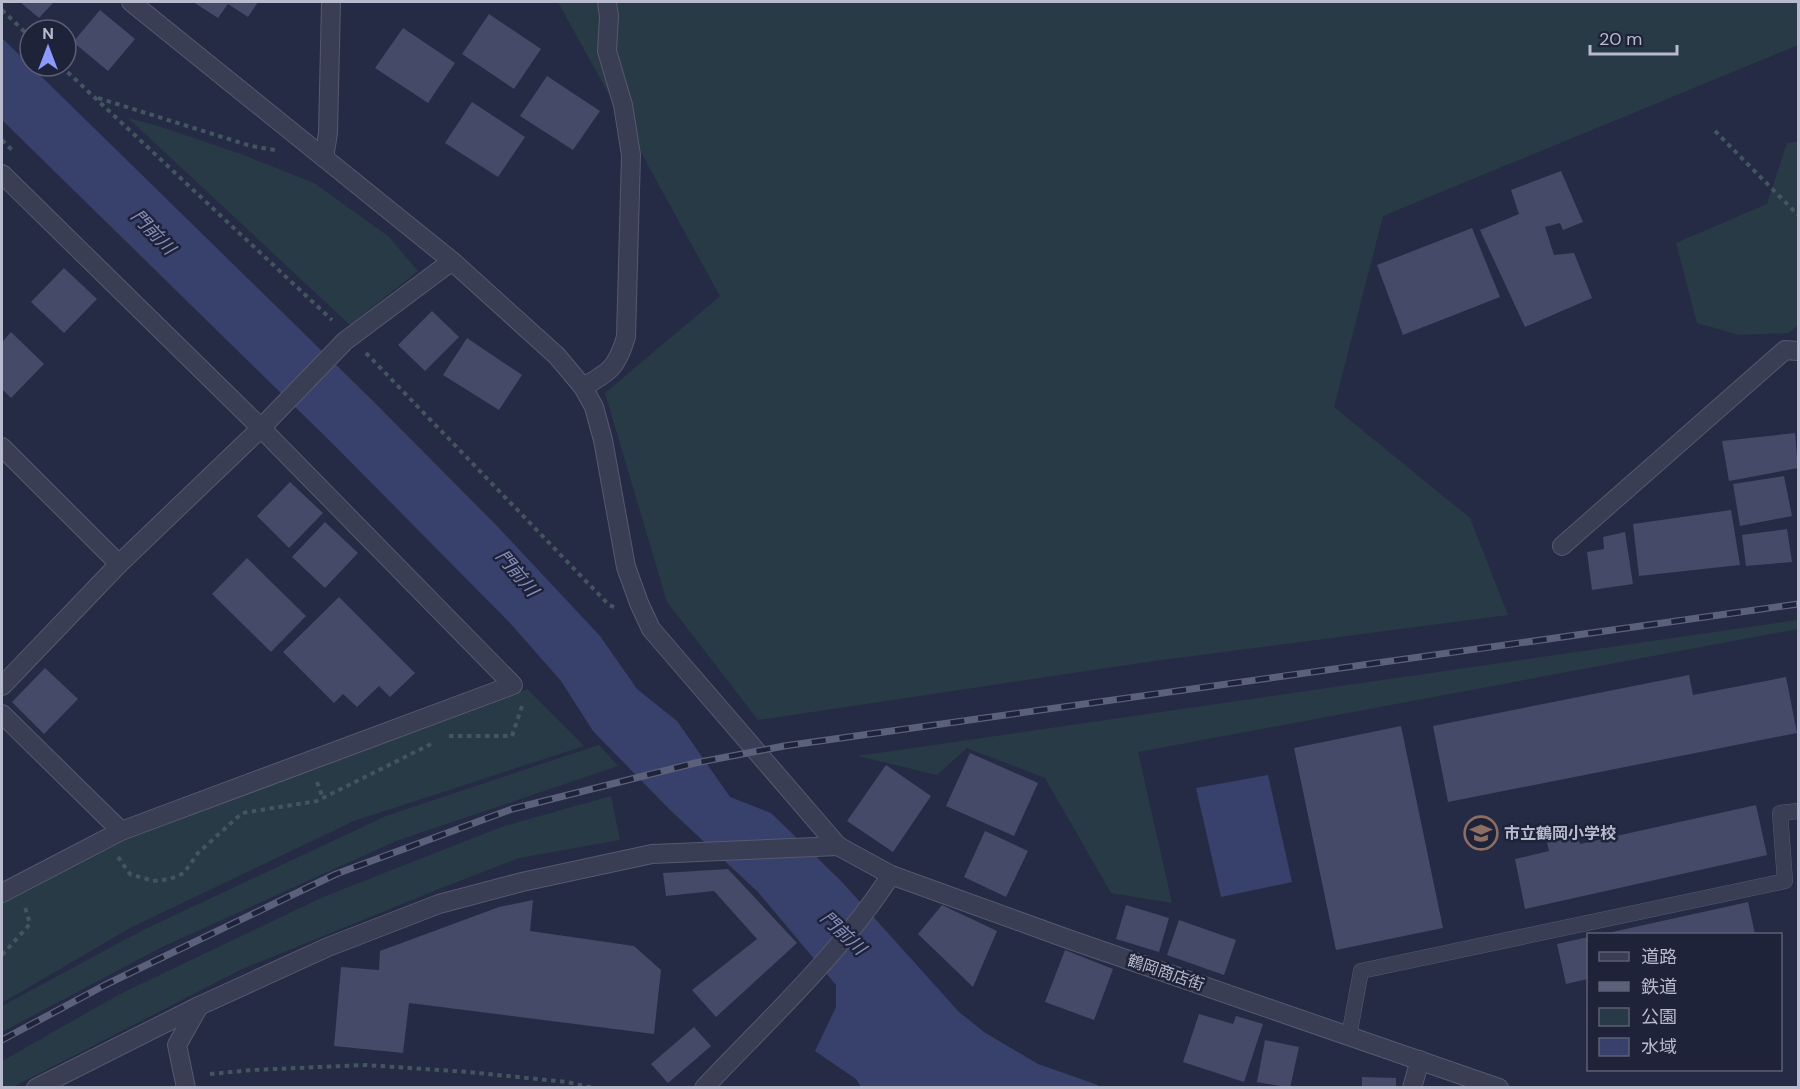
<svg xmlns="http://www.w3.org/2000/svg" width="1800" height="1089" font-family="'DM Sans','Noto Sans JP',sans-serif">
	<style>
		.green { fill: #283a46 }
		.water { fill: #38416c }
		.building { fill: #444a67 }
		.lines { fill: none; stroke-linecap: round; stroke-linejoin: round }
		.service-casing { stroke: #56596f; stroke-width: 16 }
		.minor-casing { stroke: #56596f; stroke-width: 20 }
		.tertiary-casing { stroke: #56596f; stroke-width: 20 }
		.path { stroke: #43565f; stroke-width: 4; stroke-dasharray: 4.5 4.5; stroke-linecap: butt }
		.service { stroke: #3a3e54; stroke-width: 15 }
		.minor { stroke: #3a3e54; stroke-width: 18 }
		.tertiary { stroke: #3a3e54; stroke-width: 18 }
		.rail-casing { stroke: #5c617b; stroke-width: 7 }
		.rail { stroke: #1f233a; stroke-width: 4.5; stroke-dasharray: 14; stroke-linecap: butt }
		.labels { text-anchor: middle; stroke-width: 5; stroke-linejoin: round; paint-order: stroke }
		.poi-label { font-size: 16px; font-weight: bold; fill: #b8bace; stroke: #1f233a; text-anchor: start }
		.street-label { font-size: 16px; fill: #b8bace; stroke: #1f233a }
		.water-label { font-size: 18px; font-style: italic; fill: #858dba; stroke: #1f233a }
	</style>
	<rect width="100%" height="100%" fill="#252b45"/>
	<!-- green -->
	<g class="green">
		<polygon points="558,2 1798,2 1798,45 1383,216 1334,407 1470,518 1508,615 1154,661 758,720 667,602 605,393 720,296"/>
		<polygon points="128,118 158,126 241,154 314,183 388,236 418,271 350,325"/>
		<polygon points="1798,142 1798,325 1789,333 1739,335 1697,323 1676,243 1767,204 1787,143"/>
		<polygon points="1797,620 1798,629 1138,752 1172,903 1111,893 1045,778 967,748 937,775 858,756"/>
		<polygon points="527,689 584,746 354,821 130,928 2,1003 2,902 128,837"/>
		<polygon points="599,745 618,766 396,841 162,947 2,1032 2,1006 143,930 386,816"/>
		<polygon points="611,796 620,840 519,858 439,889 242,969 13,1087 2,1087 2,1061 120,994 323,897 504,826"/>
	</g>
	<!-- water -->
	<g class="water">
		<polygon points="2,38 373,401 497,526 600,636 637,689 677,721 730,797 771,813 841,881 959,1012 984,1032 1038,1064 1098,1085 1098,1087 861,1087 856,1079 815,1051 836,1007 836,985 758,892 669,809 593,731 561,681 510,623 334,445 2,120"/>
		<polygon points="1268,775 1292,882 1221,897 1196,788"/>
	</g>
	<!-- building -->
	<g class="building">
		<polygon points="20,2 54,2 39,18"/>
		<polygon points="193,2 258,2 248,17 228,4 218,18"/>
		<polygon points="100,10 135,39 108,71 73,42"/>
		<polygon points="489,14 541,49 514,89 462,54"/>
		<polygon points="403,28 455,63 428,103 375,68"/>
		<polygon points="547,76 600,111 573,150 520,116"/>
		<polygon points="472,102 525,137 498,177 445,143"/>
		<polygon points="1561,171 1583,222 1563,230 1560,223 1545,227 1554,255 1574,253 1592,298 1525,327 1480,230 1519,214 1511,190"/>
		<polygon points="1472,228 1500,297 1403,335 1377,265"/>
		<polygon points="64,268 97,299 64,333 31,302"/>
		<polygon points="432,311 459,337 425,371 398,345"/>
		<polygon points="11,332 44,364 11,398 2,389 2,342"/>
		<polygon points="467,338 522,375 499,410 443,375"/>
		<polygon points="1795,433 1798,468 1729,481 1722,441"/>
		<polygon points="1784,476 1792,516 1740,526 1733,484"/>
		<polygon points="290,482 323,513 289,548 257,516"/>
		<polygon points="1731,510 1740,565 1639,576 1633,524"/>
		<polygon points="325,522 358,553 325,588 292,557"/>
		<polygon points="1787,529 1792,562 1746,566 1742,535"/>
		<polygon points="1625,532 1633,584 1592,590 1587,552 1604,549 1603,537"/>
		<polygon points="247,558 306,616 271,652 212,594"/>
		<polygon points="339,597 415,673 390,697 379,686 357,707 343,694 334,703 283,652"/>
		<polygon points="45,668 78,699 44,734 12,702"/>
		<polygon points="1689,675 1693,695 1786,677 1797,733 1448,802 1433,726"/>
		<polygon points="1401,726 1443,928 1336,950 1294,748"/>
		<polygon points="970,753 1038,783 1014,836 946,806"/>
		<polygon points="886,765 931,796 893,852 847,821"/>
		<polygon points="1756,805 1767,855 1525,909 1515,859 1549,851 1545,834 1576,828 1580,844"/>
		<polygon points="985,831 1028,851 1006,897 964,877"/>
		<polygon points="728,869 797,943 716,1017 692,990 757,939 714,891 666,896 663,873"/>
		<polygon points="533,900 530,931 634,946 661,970 654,1034 409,1003 403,1053 334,1046 341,967 379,970 380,951 499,907"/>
		<polygon points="1748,902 1755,934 1603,934"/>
		<polygon points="942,905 997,931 973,987 918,934"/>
		<polygon points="1126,905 1169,918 1159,952 1116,939"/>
		<polygon points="1179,920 1236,940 1224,975 1167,955"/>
		<polygon points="1588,937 1588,979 1566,984 1557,944"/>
		<polygon points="1065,950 1113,969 1094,1020 1045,1002"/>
		<polygon points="1199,1014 1233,1024 1236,1016 1263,1024 1244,1082 1183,1062"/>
		<polygon points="694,1027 711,1046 668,1083 651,1064"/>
		<polygon points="1265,1040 1299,1047 1290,1088 1257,1082"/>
		<polygon points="1362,1077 1396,1078 1396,1088 1362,1088"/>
	</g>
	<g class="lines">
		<!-- service casing -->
		<g class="service-casing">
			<polyline id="service" points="1349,1036 1361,971 1785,881 1780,813 1798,811"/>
		</g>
		<!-- minor casing -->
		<g class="minor-casing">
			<g id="minor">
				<polyline points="324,158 328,133 331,2"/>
				<polyline points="2,174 261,428 513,685 121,831 2,893"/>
				<path d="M583,387C610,372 617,367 626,337L631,155L623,105L607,51L609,17L607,2"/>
				<polyline points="2,447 119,564"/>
				<polyline points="1562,546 1785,350 1798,351"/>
				<polyline points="2,686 119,564 261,428 345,341 452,261 131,2"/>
				<polyline points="2,714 121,831"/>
				<polyline points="838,846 891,875 1068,939 1499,1088"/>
				<path d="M704,1088C768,1020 840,954 891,875"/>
				<polyline points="1412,1088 1420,1060"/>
			</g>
		</g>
		<!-- tertiary casing -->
		<g class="tertiary-casing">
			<g id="tertiary">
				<polyline points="452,261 557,356 583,387 594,407 603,440 626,567 639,603 651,629 838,846"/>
				<polyline points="36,1088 199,1006 328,947 439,904 522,882 652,854 838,846"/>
				<polyline points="186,1088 177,1045 199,1006"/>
			</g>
		</g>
		<!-- path -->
		<g class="path">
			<polyline points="2,10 30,37"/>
			<polyline points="61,66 332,320"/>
			<polyline points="98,98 251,146 275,150"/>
			<polyline points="1715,131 1798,215"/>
			<polyline points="2,140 13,151"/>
			<polyline points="366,353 609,605 616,608"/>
			<polyline points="449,736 512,736 522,706"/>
			<polyline points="317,782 323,798"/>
			<polyline points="118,857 130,874 153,881 170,879 184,873 198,853 242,813 317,801 431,744"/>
			<polyline points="2,955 30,924 25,907"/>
			<polyline points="210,1074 252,1070 366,1065 468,1072 567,1082 594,1088"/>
		</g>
		<!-- service -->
		<use href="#service" class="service"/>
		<!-- minor -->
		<use href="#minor" class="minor"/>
		<!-- tertiary -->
		<use href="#tertiary" class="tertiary"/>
		<!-- rail casing -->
		<g class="rail-casing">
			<polyline id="rail" points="2,1040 105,985 336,874 512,809 695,763 784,746 1798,604"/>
		</g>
		<!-- rail -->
		<use href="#rail" class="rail"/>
	</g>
	<!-- icons -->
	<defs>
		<g id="school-ring" transform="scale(1.725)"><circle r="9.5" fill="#1f233a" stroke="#8d6e63" stroke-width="1.5"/><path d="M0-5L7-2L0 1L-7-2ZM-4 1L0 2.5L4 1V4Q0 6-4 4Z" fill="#8d6e63"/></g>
	</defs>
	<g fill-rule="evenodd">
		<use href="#school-ring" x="1481" y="833"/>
	</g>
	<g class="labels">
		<!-- poi labels -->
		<g class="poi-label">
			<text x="1504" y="839">市立鶴岡小学校</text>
		</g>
		<!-- street labels -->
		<g class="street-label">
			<text transform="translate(1166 972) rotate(19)" y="6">鶴岡商店街</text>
		</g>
		<!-- water labels -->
		<g class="water-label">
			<text transform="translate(153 232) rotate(46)" y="6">門前川</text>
			<text transform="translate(517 573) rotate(50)" y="6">門前川</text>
			<text transform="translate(843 933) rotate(43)" y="6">門前川</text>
		</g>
	</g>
	<!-- border -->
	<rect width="1800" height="1089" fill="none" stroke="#b8bace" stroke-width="6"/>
	<!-- legend -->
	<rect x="1587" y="933" width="195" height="138" fill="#1f233a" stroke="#5c5f75" stroke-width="1.5"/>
	<rect x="1599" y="952" width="30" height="9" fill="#3a3e54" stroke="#5c5f75" stroke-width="1.5"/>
	<text x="1641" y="963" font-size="18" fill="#b8bace">道路</text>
	<rect x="1599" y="982" width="30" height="9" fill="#5c617b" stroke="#5c5f75" stroke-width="1.5"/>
	<text x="1641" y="993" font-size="18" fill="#b8bace">鉄道</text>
	<rect x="1599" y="1008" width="30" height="18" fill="#283a46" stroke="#5c5f75" stroke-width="1.5"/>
	<text x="1641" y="1023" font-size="18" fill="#b8bace">公園</text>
	<rect x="1599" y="1038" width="30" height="18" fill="#38416c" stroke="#5c5f75" stroke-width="1.5"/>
	<text x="1641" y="1053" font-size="18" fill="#b8bace">水域</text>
	<!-- north arrow -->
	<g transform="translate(48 48)"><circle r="28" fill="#1f233a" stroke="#5c5f75" stroke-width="1.5"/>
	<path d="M0-4.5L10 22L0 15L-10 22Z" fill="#8c9afe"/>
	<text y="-9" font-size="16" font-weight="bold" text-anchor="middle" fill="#b8bace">N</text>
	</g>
	<!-- scale -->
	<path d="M1590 45v9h87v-9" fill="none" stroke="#b8bace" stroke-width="3"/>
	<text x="1599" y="45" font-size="18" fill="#b8bace" stroke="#1f233a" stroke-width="4.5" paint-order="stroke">20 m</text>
</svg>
